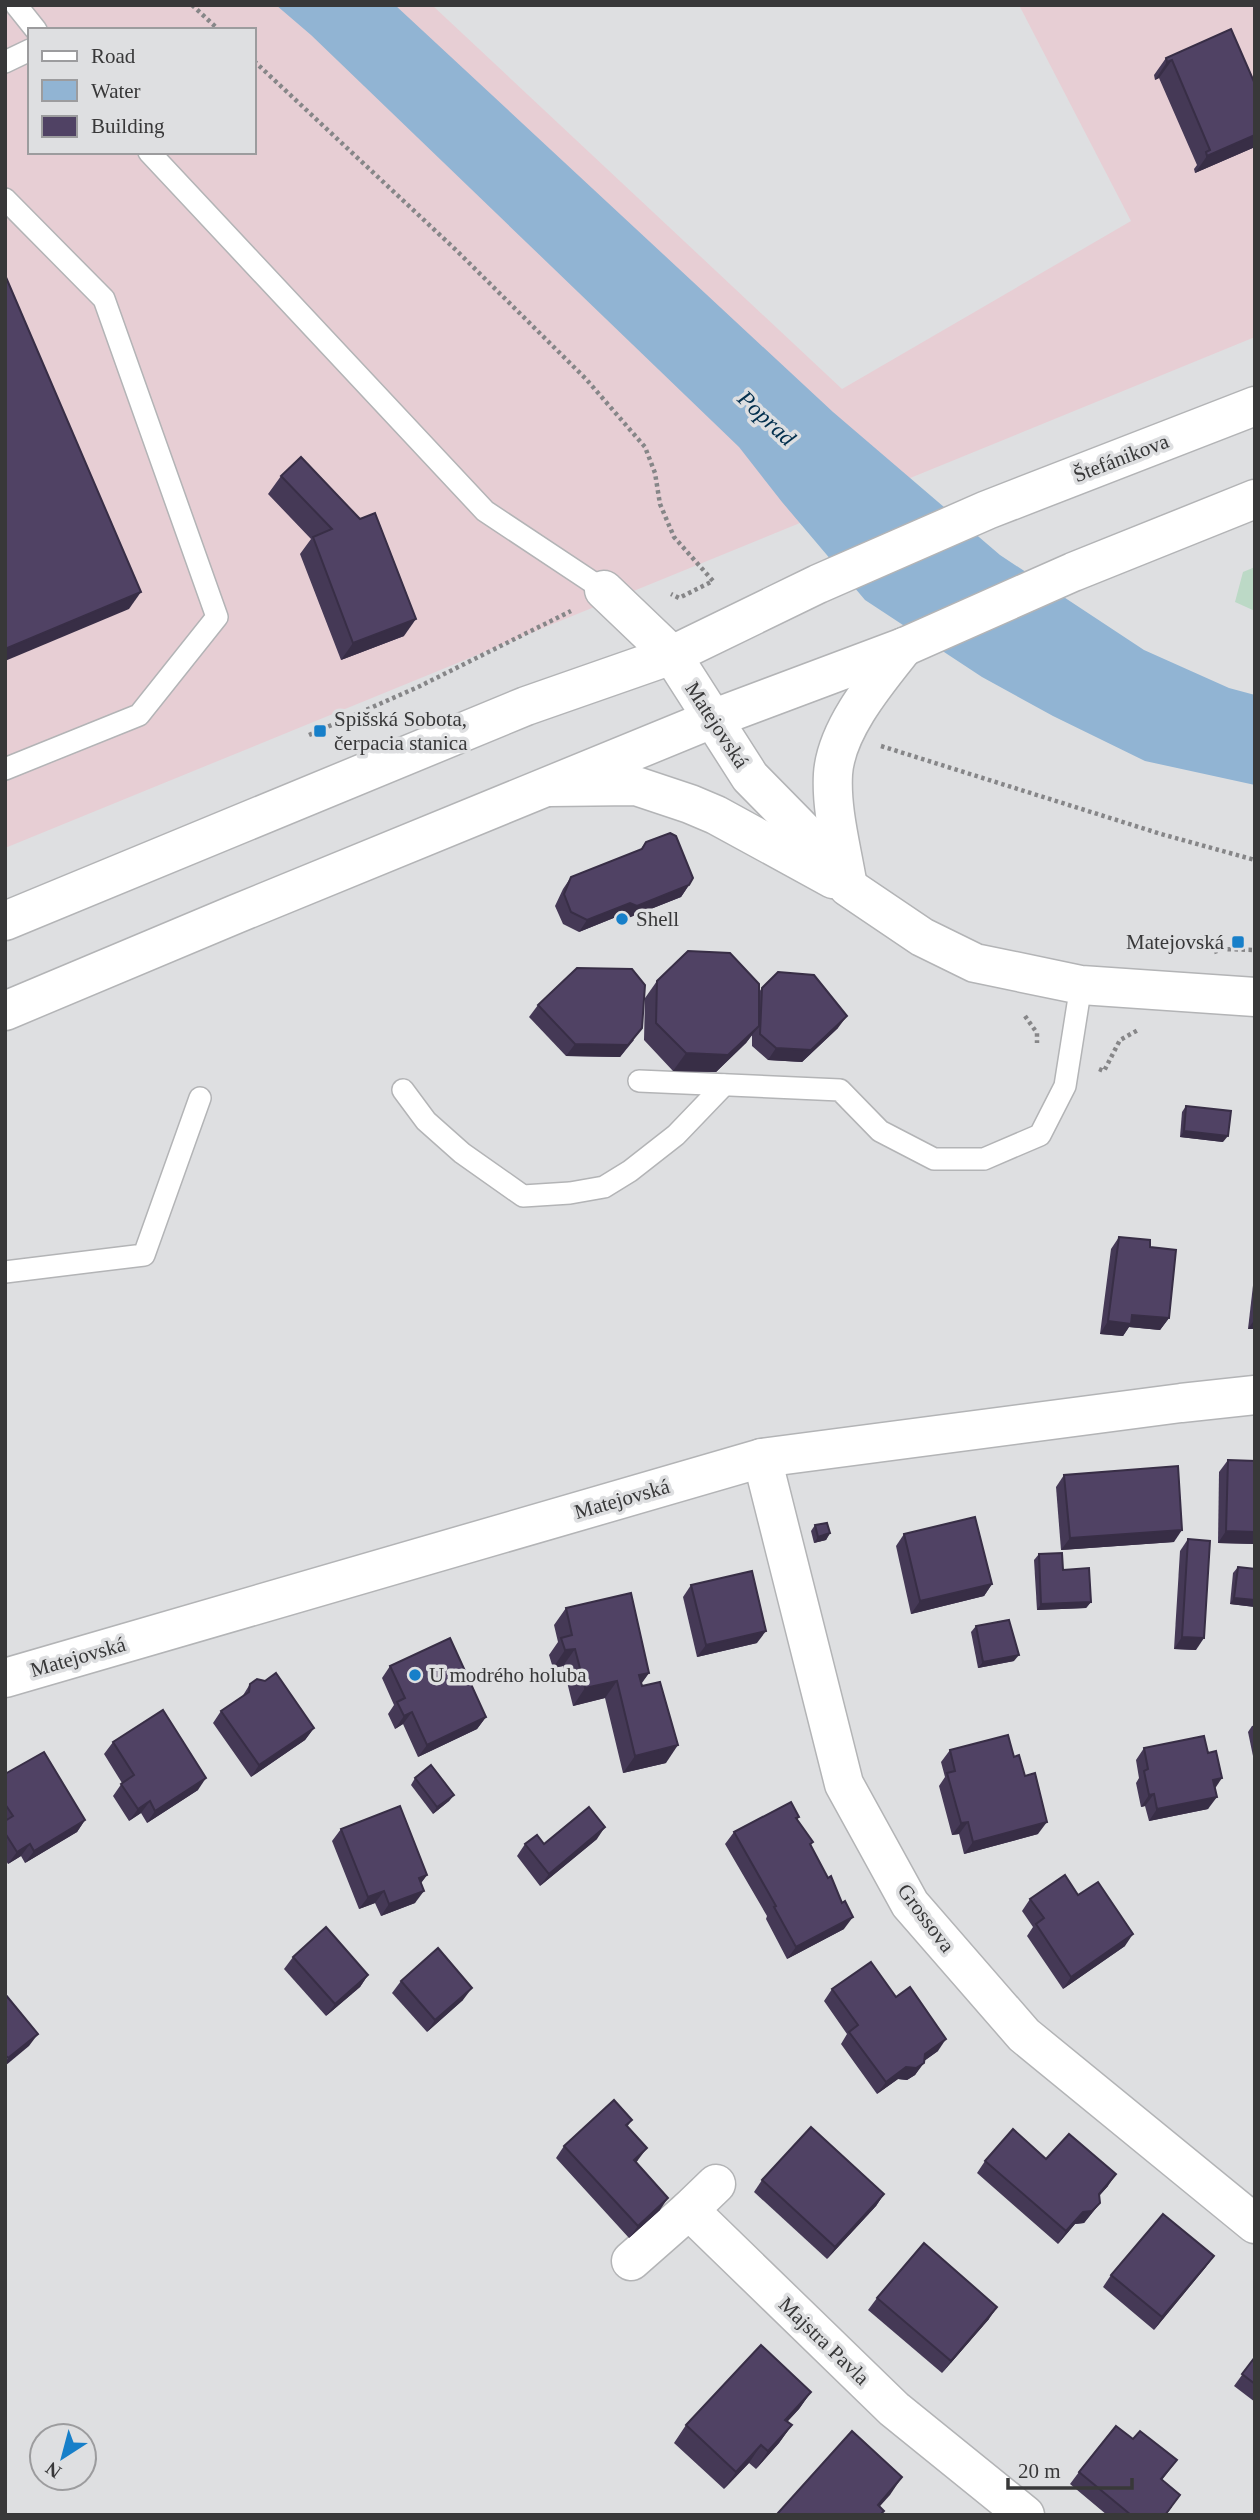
<svg xmlns="http://www.w3.org/2000/svg" width="1260" height="2520" font-family="'Times New Roman',serif">
	<style>
		.industrial { fill: #e7ced4; fill-rule: evenodd }
		.green { fill: #bcd9c6 }
		.water { fill: #91b4d3 }
		.lines { fill: none; stroke-linecap: round; stroke-linejoin: round }
		.service-casing { stroke: #b3b4b6; stroke-width: 24 }
		.minor-casing { stroke: #b3b4b6; stroke-width: 41 }
		.primary-casing { stroke: #b3b4b6; stroke-width: 41 }
		.path { stroke: #868688; stroke-width: 4.5; stroke-dasharray: 3.5 3.5; stroke-linecap: butt }
		.service { stroke: #fff; stroke-width: 21 }
		.minor { stroke: #fff; stroke-width: 38 }
		.primary { stroke: #fff; stroke-width: 38 }
		.wall { fill: #453956 }
		.shaded-wall { fill: #382e46 }
		.building { fill: #504264; stroke: #382e46; stroke-width: 2 }
		.poi-dot { fill: #177fc9; stroke: #dedfe1; stroke-width: 2.5 }
		.labels { text-anchor: middle; stroke-width: 7; stroke-linejoin: round; paint-order: stroke }
		.street-label { font-size: 21px; fill: #383839; stroke: #dedfe1 }
		.poi-label { font-size: 21px; fill: #383839; stroke: #dedfe1; text-anchor: start }
		.water-label { font-size: 23px; font-style: italic; fill: #032f4d; stroke: #dedfe1 }
	</style>
	<rect width="100%" height="100%" fill="#dedfe1"/>
	<!-- industrial -->
	<path class="industrial" d="M5,5H432L842,389L1131,221L1019,5H1255V337L5,848ZM30,30H254V152H30Z"/>
	<!-- green -->
	<polygon class="green" points="1255,567 1255,611 1235,602 1243,572"/>
	<!-- water -->
	<polygon class="water" points="276,5 395,5 833,412 1000,555 1144,650 1229,688 1255,695 1255,785 1145,761 1053,716 982,677 865,600 782,502 739,447 311,35"/>
	<g class="lines">
		<!-- service casing -->
		<g class="service-casing">
			<g id="service">
				<polyline points="16,5 36,30"/>
				<polyline points="5,62 30,50"/>
				<polyline points="149,152 485,511 604,590"/>
				<polyline points="5,199 104,299 217,617 139,715 5,769"/>
				<polyline points="639,1081 840,1090 880,1131 934,1159 984,1159 1040,1135 1065,1086 1081,985"/>
				<polyline points="403,1090 426,1121 462,1153 523,1196 570,1193 604,1187 630,1171 676,1135 724,1085"/>
				<polyline points="5,1272 144,1255 200,1098"/>
			</g>
		</g>
		<!-- minor casing -->
		<g class="minor-casing">
			<g id="minor">
				<polyline points="604,590 672,655 750,777 810,838 848,887 922,937 975,963 1081,985 1255,997"/>
				<polyline points="549,787 636,786 690,804 716,815 833,879"/>
				<path d="M847,881C841,846 831,809 833,774C836,729 877,681 904,647"/>
				<polyline points="762,1458 844,1784 910,1904 1024,2035 1255,2224"/>
				<polyline points="5,1678 762,1458 1181,1403 1255,1395"/>
				<polyline points="689,2210 716,2184"/>
				<polyline points="631,2261 689,2210 894,2409 1025,2515"/>
			</g>
		</g>
		<!-- primary casing -->
		<g class="primary-casing">
			<g id="primary">
				<polyline points="5,921 526,706 672,655 818,584 987,510 1255,406"/>
				<polyline points="5,1011 236,914 712,719 904,647 1073,572 1255,499"/>
			</g>
		</g>
		<!-- path -->
		<g class="path">
			<polyline points="192,5 219,30"/>
			<polyline points="254,61 456,250 586,379 645,447 655,473 660,504 674,537 713,581 679,598 671,594"/>
			<polyline points="309,735 418,687 571,611"/>
			<polyline points="881,746 1161,834 1255,860"/>
			<polyline points="1214,952 1223,949 1255,950"/>
			<polyline points="1025,1016 1037,1033 1037,1043"/>
			<polyline points="1099,1069 1104,1071 1120,1040 1138,1030"/>
		</g>
		<!-- service -->
		<use href="#service" class="service"/>
		<!-- minor -->
		<use href="#minor" class="minor"/>
		<!-- primary -->
		<use href="#primary" class="primary"/>
	</g>
	<!-- wall -->
	<g class="wall">
		<polygon points="1166,58 1255,84 1255,147 1195,173 1194,169 1197,165 1159,78 1155,80 1154,75"/>
		<polygon points="281,476 360,519 404,636 341,660 300,554 311,539 268,494"/>
		<polygon points="646,842 689,885 681,897 628,918 621,915 579,932 563,924 555,906 563,889 571,877 640,850"/>
		<polygon points="657,981 759,992 762,988 838,1028 802,1062 768,1060 752,1046 752,1035 746,1043 716,1072 673,1071 644,1040 645,998"/>
		<polygon points="538,1005 634,1040 620,1057 566,1056 529,1017"/>
		<polygon points="1186,1106 1223,1142 1180,1137 1182,1112"/>
		<polygon points="1119,1237 1150,1247 1169,1318 1160,1330 1129,1327 1123,1336 1100,1334 1111,1249"/>
		<polygon points="1255,1268 1255,1329 1248,1329"/>
		<polygon points="1228,1460 1255,1461 1255,1544 1218,1543 1219,1472"/>
		<polygon points="1064,1475 1174,1542 1061,1550 1056,1487"/>
		<polygon points="815,1525 830,1533 826,1540 814,1543 811,1531"/>
		<polygon points="904,1534 992,1584 984,1596 911,1614 896,1546"/>
		<polygon points="1188,1539 1196,1650 1174,1649 1180,1551"/>
		<polygon points="1039,1554 1063,1570 1091,1602 1086,1608 1037,1610 1034,1560"/>
		<polygon points="1238,1567 1255,1569 1255,1607 1230,1604 1233,1573"/>
		<polygon points="691,1585 757,1643 697,1657 683,1597"/>
		<polygon points="566,1608 649,1673 641,1683 666,1763 623,1773 605,1698 573,1706 563,1666 553,1668 549,1655 558,1642 554,1625"/>
		<polygon points="976,1626 1014,1661 978,1668 971,1632"/>
		<polygon points="390,1666 486,1717 477,1729 418,1757 403,1724 395,1729 388,1714 394,1705 382,1678"/>
		<polygon points="250,1684 314,1728 305,1740 251,1777 213,1723 221,1711 242,1697"/>
		<polygon points="1255,1725 1255,1756 1253,1756 1248,1732 1252,1726"/>
		<polygon points="113,1742 198,1790 147,1823 141,1813 129,1821 113,1796 122,1783 104,1754"/>
		<polygon points="1144,1748 1215,1788 1208,1809 1149,1821 1145,1806 1141,1807 1136,1783 1139,1778 1136,1760"/>
		<polygon points="950,1750 1014,1757 1038,1834 964,1854 959,1834 952,1835 939,1786 945,1777 941,1762"/>
		<polygon points="5,1774 85,1820 77,1832 25,1863 21,1856 8,1864 5,1859"/>
		<polygon points="415,1778 454,1795 449,1801 433,1814 411,1785"/>
		<polygon points="799,1817 797,1820 813,1842 811,1845 844,1929 787,1959 766,1919 767,1916 725,1844 734,1832"/>
		<polygon points="341,1829 427,1875 421,1883 415,1903 381,1916 375,1903 359,1909 332,1841"/>
		<polygon points="597,1839 540,1886 517,1856 525,1844 544,1844"/>
		<polygon points="1078,1895 1125,1946 1063,1989 1027,1936 1033,1927 1022,1911 1030,1899"/>
		<polygon points="293,1957 368,1975 360,1987 326,2016 284,1969"/>
		<polygon points="401,1981 463,2000 427,2032 392,1993"/>
		<polygon points="832,1989 896,1997 938,2051 924,2061 915,2075 907,2080 898,2079 877,2094 841,2044 847,2034 824,2001"/>
		<polygon points="632,2120 627,2127 638,2160 636,2163 660,2210 629,2238 556,2158 564,2146"/>
		<polygon points="1046,2159 1108,2186 1099,2196 1100,2203 1084,2223 1075,2224 1058,2244 977,2173 985,2161"/>
		<polygon points="762,2180 884,2194 876,2206 827,2259 754,2192"/>
		<polygon points="1214,2256 1205,2268 1154,2330 1103,2287 1111,2275"/>
		<polygon points="877,2298 989,2319 942,2373 868,2310"/>
		<polygon points="1255,2357 1255,2402 1234,2386"/>
		<polygon points="811,2392 799,2409 787,2422 792,2425 779,2443 756,2469 749,2463 724,2489 674,2443 686,2425"/>
		<polygon points="1133,2439 1177,2460 1162,2480 1172,2507 1166,2515 1107,2515 1070,2484 1079,2472"/>
	</g>
	<!-- shaded-wall -->
	<g class="shaded-wall">
		<polygon points="1172,60 1159,78 1155,80 1167,62"/>
		<polygon points="1255,135 1255,147 1195,173 1207,156"/>
		<polygon points="141,592 129,609 5,661 5,649"/>
		<polygon points="416,619 404,636 341,660 353,643"/>
		<polygon points="689,885 681,897 628,918 621,915 579,932 587,920 630,903"/>
		<polygon points="847,1016 838,1028 802,1062 768,1060 776,1048"/>
		<polygon points="759,1026 746,1043 716,1072 673,1071 686,1053"/>
		<polygon points="642,1028 620,1057 566,1056 575,1044"/>
		<polygon points="1184,1131 1228,1136 1223,1142 1180,1137"/>
		<polygon points="1132,1315 1169,1318 1160,1330 1129,1327 1123,1336 1100,1334 1108,1321"/>
		<polygon points="1255,1319 1255,1329 1248,1329"/>
		<polygon points="1182,1530 1174,1542 1061,1550 1070,1538"/>
		<polygon points="1226,1531 1255,1532 1255,1544 1218,1543"/>
		<polygon points="830,1533 826,1540 814,1543 818,1537"/>
		<polygon points="992,1584 984,1596 911,1614 920,1601"/>
		<polygon points="1234,1598 1255,1600 1255,1607 1230,1604"/>
		<polygon points="1091,1602 1086,1608 1037,1610 1041,1604"/>
		<polygon points="766,1631 757,1643 697,1657 706,1645"/>
		<polygon points="1182,1637 1204,1638 1196,1650 1174,1649"/>
		<polygon points="575,1649 563,1666 553,1668 565,1650"/>
		<polygon points="1019,1655 1014,1661 978,1668 983,1662"/>
		<polygon points="649,1673 637,1690 639,1675"/>
		<polygon points="617,1681 605,1698 573,1706 585,1688"/>
		<polygon points="412,1712 403,1724 395,1729 404,1716"/>
		<polygon points="486,1717 477,1729 418,1757 427,1745"/>
		<polygon points="314,1728 305,1740 251,1777 259,1765"/>
		<polygon points="678,1745 666,1763 623,1773 635,1756"/>
		<polygon points="206,1778 198,1790 147,1823 155,1811"/>
		<polygon points="1222,1778 1214,1790 1213,1780"/>
		<polygon points="1154,1794 1145,1806 1141,1807 1149,1795"/>
		<polygon points="454,1795 449,1801 433,1814 437,1807"/>
		<polygon points="1217,1797 1208,1809 1149,1821 1157,1809"/>
		<polygon points="150,1801 141,1813 129,1821 138,1809"/>
		<polygon points="85,1820 77,1832 25,1863 34,1851"/>
		<polygon points="968,1822 959,1834 952,1835 961,1823"/>
		<polygon points="1047,1822 1038,1834 964,1854 973,1842"/>
		<polygon points="605,1827 597,1839 540,1886 549,1874"/>
		<polygon points="30,1844 21,1856 8,1864 17,1852"/>
		<polygon points="427,1875 418,1887 419,1878"/>
		<polygon points="384,1891 375,1903 359,1909 368,1897"/>
		<polygon points="424,1891 415,1903 381,1916 389,1904"/>
		<polygon points="853,1917 844,1929 787,1959 796,1947"/>
		<polygon points="1133,1934 1125,1946 1063,1989 1071,1977"/>
		<polygon points="368,1975 360,1987 326,2016 335,2004"/>
		<polygon points="472,1988 463,2000 427,2032 435,2020"/>
		<polygon points="38,2034 29,2046 5,2066 5,2062 8,2058"/>
		<polygon points="946,2039 938,2051 917,2066 925,2054"/>
		<polygon points="924,2063 915,2075 907,2080 898,2079 877,2094 886,2082 906,2067"/>
		<polygon points="647,2148 638,2160 625,2172 634,2160"/>
		<polygon points="1116,2174 1108,2186 1090,2206 1099,2194"/>
		<polygon points="884,2194 876,2206 827,2259 835,2247"/>
		<polygon points="668,2198 660,2210 629,2238 638,2226"/>
		<polygon points="1100,2203 1084,2223 1075,2224 1058,2244 1066,2231 1083,2212"/>
		<polygon points="1214,2256 1205,2268 1154,2330 1162,2317"/>
		<polygon points="997,2307 989,2319 942,2373 951,2361"/>
		<polygon points="811,2392 799,2409 773,2437 785,2420"/>
		<polygon points="792,2425 779,2443 756,2469 768,2451"/>
		<polygon points="761,2445 749,2463 724,2489 736,2472"/>
		<polygon points="902,2477 890,2495 872,2515 878,2505"/>
	</g>
	<!-- building -->
	<g class="building">
		<polygon points="1231,29 1255,84 1255,135 1207,156 1206,152 1210,150 1172,60 1167,62 1166,58"/>
		<polygon points="5,275 141,592 5,649"/>
		<polygon points="301,457 360,519 375,513 416,619 353,643 313,537 332,529 281,476"/>
		<polygon points="670,833 676,836 693,878 689,885 637,906 630,903 587,920 571,912 564,894 571,877 642,849 646,842"/>
		<polygon points="688,951 730,953 759,984 759,1026 728,1055 686,1053 656,1023 657,981"/>
		<polygon points="577,968 632,969 645,985 642,1028 628,1045 575,1044 538,1005"/>
		<polygon points="778,972 814,975 847,1016 811,1050 776,1048 760,1034 762,988"/>
		<polygon points="1186,1106 1231,1111 1228,1136 1184,1131"/>
		<polygon points="1119,1237 1150,1240 1150,1247 1176,1250 1169,1318 1132,1315 1131,1324 1108,1321"/>
		<polygon points="1228,1460 1255,1461 1255,1532 1226,1531"/>
		<polygon points="1178,1466 1182,1530 1070,1538 1064,1475"/>
		<polygon points="975,1517 992,1584 920,1601 904,1534"/>
		<polygon points="827,1523 830,1533 818,1537 815,1525"/>
		<polygon points="1188,1539 1210,1541 1204,1638 1182,1637"/>
		<polygon points="1062,1553 1063,1570 1089,1568 1091,1602 1041,1604 1039,1554"/>
		<polygon points="1238,1567 1255,1569 1255,1600 1234,1598"/>
		<polygon points="752,1571 766,1631 706,1645 691,1585"/>
		<polygon points="631,1593 649,1673 639,1675 642,1686 660,1682 678,1745 635,1756 617,1681 585,1688 575,1649 565,1650 561,1638 572,1635 566,1608"/>
		<polygon points="1009,1620 1019,1655 983,1662 976,1626"/>
		<polygon points="450,1638 486,1717 427,1745 412,1712 404,1716 397,1702 405,1698 390,1666"/>
		<polygon points="276,1673 314,1728 259,1765 221,1711 249,1692 250,1684 257,1679 265,1681"/>
		<polygon points="163,1710 206,1778 155,1811 150,1801 138,1809 121,1784 134,1775 113,1742"/>
		<polygon points="1008,1735 1014,1757 1019,1755 1025,1776 1035,1773 1047,1822 973,1842 968,1822 961,1823 947,1773 955,1771 950,1750"/>
		<polygon points="1204,1736 1208,1753 1216,1751 1222,1778 1213,1780 1217,1797 1157,1809 1154,1794 1149,1795 1144,1771 1148,1769 1144,1748"/>
		<polygon points="44,1752 85,1820 34,1851 30,1844 17,1852 5,1833 5,1821 13,1816 5,1804 5,1774"/>
		<polygon points="431,1765 454,1795 437,1807 415,1778"/>
		<polygon points="791,1802 799,1817 796,1818 813,1842 810,1844 828,1878 831,1876 842,1903 845,1901 853,1917 796,1947 774,1907 776,1906 734,1832"/>
		<polygon points="400,1806 427,1875 419,1878 424,1891 389,1904 384,1891 368,1897 341,1829"/>
		<polygon points="589,1807 605,1827 549,1874 525,1844 537,1835 544,1844"/>
		<polygon points="1065,1875 1078,1895 1098,1882 1133,1934 1071,1977 1036,1924 1044,1918 1030,1899"/>
		<polygon points="326,1927 368,1975 335,2004 293,1957"/>
		<polygon points="438,1948 472,1988 435,2020 401,1981"/>
		<polygon points="871,1962 896,1997 910,1987 946,2039 925,2054 924,2063 916,2068 906,2067 886,2082 849,2032 858,2025 832,1989"/>
		<polygon points="5,1994 38,2034 8,2058 5,2055"/>
		<polygon points="614,2100 632,2120 626,2125 647,2148 634,2160 668,2198 638,2226 564,2146"/>
		<polygon points="811,2127 884,2194 835,2247 762,2180"/>
		<polygon points="1013,2129 1046,2159 1069,2134 1116,2174 1099,2194 1100,2203 1092,2211 1083,2212 1066,2231 985,2161"/>
		<polygon points="1163,2214 1214,2256 1162,2317 1111,2275"/>
		<polygon points="924,2243 997,2307 951,2361 877,2298"/>
		<polygon points="761,2345 811,2392 785,2420 792,2425 768,2451 761,2445 736,2472 686,2425"/>
		<polygon points="1255,2357 1255,2384 1242,2374"/>
		<polygon points="1116,2426 1133,2439 1140,2431 1177,2460 1161,2479 1180,2495 1165,2515 1131,2515 1079,2472"/>
		<polygon points="852,2431 902,2477 878,2505 884,2511 880,2515 780,2515 778,2513"/>
	</g>
	<!-- markers -->
	<g class="poi-dot">
		<rect x="313" y="724" width="14" height="14" rx="3.5"/>
		<circle cx="622" cy="919" r="7"/>
		<rect x="1231" y="935" width="14" height="14" rx="3.5"/>
		<circle cx="415" cy="1675" r="7"/>
	</g>
	<g class="labels">
		<!-- street labels -->
		<g class="street-label">
			<text transform="translate(1121 458) rotate(-21)" y="7">Štefánikova</text>
			<text transform="translate(717 725) rotate(57)" y="7">Matejovská</text>
			<text transform="translate(622 1499) rotate(-16)" y="7">Matejovská</text>
			<text transform="translate(78 1657) rotate(-16)" y="7">Matejovská</text>
			<text transform="translate(926 1918) rotate(53)" y="7">Grossova</text>
			<text transform="translate(824 2341) rotate(44)" y="7">Majstra Pavla</text>
		</g>
		<!-- poi labels -->
		<g class="poi-label">
			<text x="334" y="726">Spišská Sobota,<tspan x="334" dy="24">čerpacia stanica</tspan></text>
			<text x="636" y="926">Shell</text>
			<text x="1224" y="949" text-anchor="end">Matejovská</text>
			<text x="429" y="1682">U modrého holuba</text>
		</g>
		<!-- water labels -->
		<g class="water-label">
			<text transform="translate(767 418) rotate(43)" y="8">Poprad</text>
		</g>
	</g>
	<!-- border -->
	<rect width="1260" height="2520" fill="none" stroke="#383839" stroke-width="14"/>
	<!-- legend -->
	<rect x="28" y="28" width="228" height="126" fill="#dedfe1" stroke="#9c9c9e" stroke-width="2"/>
	<rect x="42" y="51" width="35" height="10" fill="#ffffff" stroke="#9c9c9e" stroke-width="2"/>
	<text x="91" y="63" font-size="21" fill="#383839">Road</text>
	<rect x="42" y="80" width="35" height="21" fill="#91b4d3" stroke="#9c9c9e" stroke-width="2"/>
	<text x="91" y="98" font-size="21" fill="#383839">Water</text>
	<rect x="42" y="116" width="35" height="21" fill="#504264" stroke="#9c9c9e" stroke-width="2"/>
	<text x="91" y="133" font-size="21" fill="#383839">Building</text>
	<!-- north arrow -->
	<g transform="translate(63 2457) rotate(216)"><circle r="33" fill="#dedfe1" stroke="#9c9c9e" stroke-width="2"/>
	<path d="M0-5L12 26L0 18L-12 26Z" fill="#177fc9"/>
	<text y="-10" font-size="19" font-weight="bold" text-anchor="middle" fill="#383839">N</text>
	</g>
	<!-- scale -->
	<path d="M1008 2478v10h124v-10" fill="none" stroke="#383839" stroke-width="3.5"/>
	<text x="1018" y="2478" font-size="21" fill="#383839" stroke="#dedfe1" stroke-width="5" paint-order="stroke">20 m</text>
</svg>
